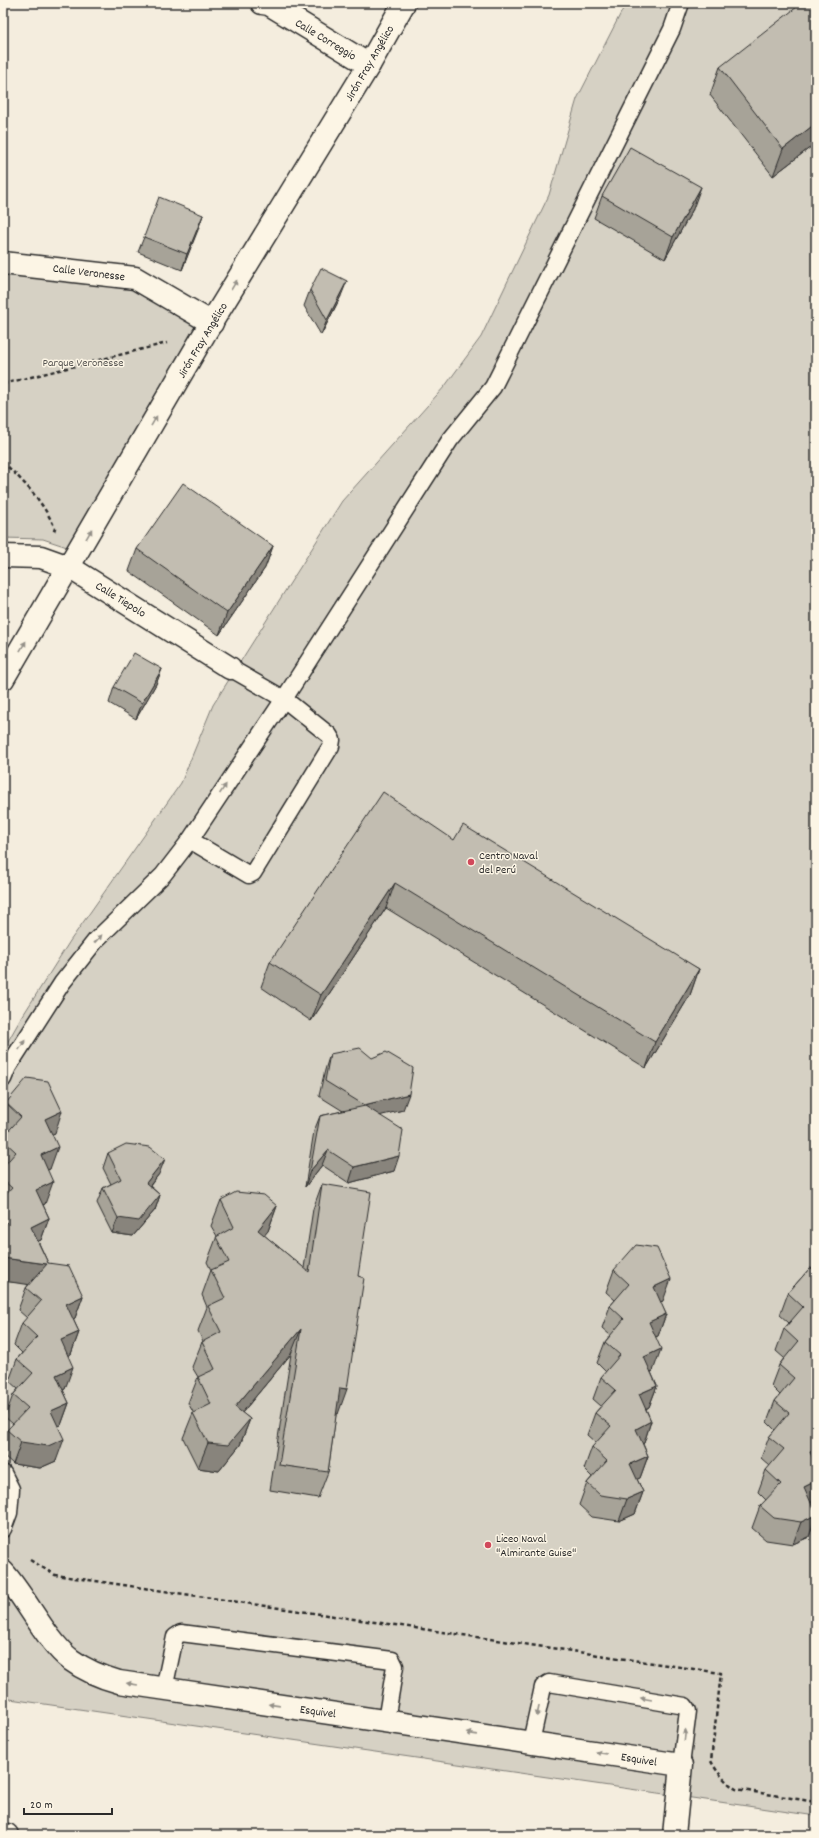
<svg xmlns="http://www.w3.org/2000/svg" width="819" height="1838" font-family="Dekko,sans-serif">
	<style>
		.green { fill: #d6d1c4; stroke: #807e78 }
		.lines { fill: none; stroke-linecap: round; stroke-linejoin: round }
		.lane-casing { stroke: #2b2b2b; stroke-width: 19 }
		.street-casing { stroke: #2b2b2b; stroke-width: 25 }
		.path { stroke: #2b2b2b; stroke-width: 2.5; stroke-dasharray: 4 3; stroke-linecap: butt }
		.lane { stroke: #fcf5e5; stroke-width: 16 }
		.street { stroke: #fcf5e5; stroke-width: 22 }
		.wall { fill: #a7a398; stroke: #2b2b2b }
		.shaded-wall { fill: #88847c; stroke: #2b2b2b }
		.building { fill: #c2bdb1; stroke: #2b2b2b }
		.oneway { fill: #949088 }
		.poi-dot { fill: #d1495b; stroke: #fcf5e5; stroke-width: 1.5 }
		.labels { text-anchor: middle; stroke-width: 3; stroke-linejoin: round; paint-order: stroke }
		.street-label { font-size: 12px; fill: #2b2b2b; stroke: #fcf5e5 }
		.park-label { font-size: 12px; fill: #565451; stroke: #fcf5e5 }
		.poi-label { font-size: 12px; fill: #2b2b2b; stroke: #fcf5e5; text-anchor: start }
	</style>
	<rect width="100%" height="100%" fill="#f4edde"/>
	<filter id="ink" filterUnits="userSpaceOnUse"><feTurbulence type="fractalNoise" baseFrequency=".025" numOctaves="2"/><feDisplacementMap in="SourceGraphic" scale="8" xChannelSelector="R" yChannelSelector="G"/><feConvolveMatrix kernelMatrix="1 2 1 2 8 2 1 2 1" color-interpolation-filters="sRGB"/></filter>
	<g filter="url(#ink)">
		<!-- green -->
		<g class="green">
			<polygon points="626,3 816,3 816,1816 3,1698 3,1050 20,1020 70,941 181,783 213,705 342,501 445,386 481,337 549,195 577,99"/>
			<polygon points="3,274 131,287 196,325 67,547 43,539 3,538"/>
		</g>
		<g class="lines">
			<!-- lane casing -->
			<g class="lane-casing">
				<g id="lane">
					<polyline points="190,840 249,875 253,873 331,746 332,740 329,735 284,699 230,668"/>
					<polyline points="3,1079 8,1067 62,983 96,940 163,875 190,840 284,699 450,440 493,387 672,29 681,3"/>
					<polyline points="3,1473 11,1489 9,1513 3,1529"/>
					<polyline points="164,1689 175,1637 181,1633 392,1660 395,1666 386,1721"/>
					<polyline points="531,1742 543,1687 549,1683 685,1706 688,1711 681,1765"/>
				</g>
			</g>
			<!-- street casing -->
			<g class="street-casing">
				<g id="street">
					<polyline points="262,3 269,4 369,65"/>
					<polyline points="3,263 135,278 212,323"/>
					<polyline points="3,556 41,557 69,567 230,668"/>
					<polyline points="3,679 205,333 369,65 404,3"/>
					<path d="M3,1572C25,1596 46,1641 71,1660C86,1671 101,1677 119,1682L681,1765L674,1835"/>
					<polyline points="3,1835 7,1835"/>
				</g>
			</g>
			<!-- path -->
			<g class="path">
				<polyline points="3,384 167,343"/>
				<path d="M3,462C25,483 42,500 55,528L53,534"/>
				<path d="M30,1560L55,1575L721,1673L711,1761C716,1771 727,1784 736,1789L816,1802"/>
			</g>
			<!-- lane -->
			<use href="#lane" class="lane"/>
			<!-- street -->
			<use href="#street" class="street"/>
		</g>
		<!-- wall -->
		<g class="wall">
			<polygon points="720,67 816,143 773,176 710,95"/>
			<polygon points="602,196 693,209 665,259 594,218"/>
			<polygon points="203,215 182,270 138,252 144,237"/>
			<polygon points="310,290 341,296 321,335 304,306"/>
			<polygon points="273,546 265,568 219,635 129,571 137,549"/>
			<polygon points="162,669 156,684 136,719 109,703 114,687"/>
			<polygon points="454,840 699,969 690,995 646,1068 386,908 311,1021 261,987 270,962"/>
			<polygon points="330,1054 403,1110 380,1115 394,1171 349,1183 322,1165 305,1187 314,1131 320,1116 343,1111 319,1096 325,1070"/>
			<polygon points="6,1103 55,1133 52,1134 50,1169 47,1170 45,1204 43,1205 49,1218 41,1240 38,1241 48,1263 83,1296 75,1318 73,1319 79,1332 71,1354 68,1355 65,1389 63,1390 69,1403 61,1425 58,1426 56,1461 40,1468 13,1464 3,1455 3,1442 7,1430 13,1424 5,1417 13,1395 18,1389 9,1381 17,1359 22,1353 14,1345 22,1323 27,1318 18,1310 26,1288 29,1284 3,1281 3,1137 7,1133 3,1130 3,1111"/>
			<polygon points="108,1153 159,1174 150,1186 160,1195 155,1210 133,1236 112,1233 97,1203 103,1188 111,1184 103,1168"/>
			<polygon points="322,1184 358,1276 338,1414 336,1414 328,1472 318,1498 270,1490 291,1354 242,1413 250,1419 240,1445 219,1471 198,1468 183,1438 193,1413 193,1412 188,1403 198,1377 192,1367 202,1342 203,1341 198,1331 207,1307 202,1295 211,1270 207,1262 217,1236 211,1226 221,1200 277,1206 268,1231 264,1235 304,1268 313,1209"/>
			<polygon points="810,1268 814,1501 811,1502 816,1514 816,1516 809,1537 793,1544 766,1540 752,1528 760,1506 766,1500 758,1492 766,1470 770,1466 761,1458 769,1437 775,1430 767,1422 775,1401 780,1395 771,1386 779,1365 784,1358 776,1351 784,1329 789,1323 780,1315 788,1293"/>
			<polygon points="614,1270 663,1301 660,1302 666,1314 658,1336 655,1337 653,1371 651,1372 657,1386 649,1407 646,1409 651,1421 644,1443 643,1444 648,1456 640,1478 637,1479 643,1492 635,1514 619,1521 592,1517 579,1505 587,1483 592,1477 584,1469 592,1447 596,1443 587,1435 595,1413 601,1406 593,1399 601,1377 606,1372 597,1363 605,1342 610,1335 602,1328 610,1306 615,1300 606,1292"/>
		</g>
		<!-- shaded-wall -->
		<g class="shaded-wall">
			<polygon points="816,123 816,143 773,176 783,149"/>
			<polygon points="701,187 693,209 665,259 673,237"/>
			<polygon points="203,215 198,230 182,270 187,254"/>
			<polygon points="347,281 341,296 321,335 327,320"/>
			<polygon points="273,546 265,568 219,635 227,613"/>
			<polygon points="162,669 156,684 136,719 142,703"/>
			<polygon points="395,883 386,908 311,1021 321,995"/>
			<polygon points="699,969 690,995 646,1068 655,1042"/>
			<polygon points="409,1094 403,1110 358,1121 364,1105"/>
			<polygon points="62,1111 55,1133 37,1141 45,1119"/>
			<polygon points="58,1147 50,1169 33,1177 41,1155"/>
			<polygon points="328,1150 322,1165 305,1187 310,1171"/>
			<polygon points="399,1156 394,1171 349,1183 354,1167"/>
			<polygon points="165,1159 159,1174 140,1198 146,1183"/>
			<polygon points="53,1182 45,1204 28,1212 36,1190"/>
			<polygon points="160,1195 155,1210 133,1236 112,1233 118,1218"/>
			<polygon points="277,1206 268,1231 248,1255 258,1230"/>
			<polygon points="49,1218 41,1240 23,1248 31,1227"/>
			<polygon points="3,1258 47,1264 39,1286 3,1281"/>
			<polygon points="671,1279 663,1301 646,1308 654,1287"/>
			<polygon points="83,1296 75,1318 58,1326 66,1304"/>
			<polygon points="666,1314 658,1336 641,1344 649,1322"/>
			<polygon points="301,1329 291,1354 226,1432 235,1407"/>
			<polygon points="79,1332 71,1354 53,1362 61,1340"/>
			<polygon points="661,1349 653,1371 636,1379 644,1357"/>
			<polygon points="73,1367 65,1389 48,1397 56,1375"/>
			<polygon points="657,1386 649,1407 631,1416 639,1394"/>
			<polygon points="340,1388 347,1389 338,1414 331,1413"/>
			<polygon points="69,1403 61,1425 43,1433 51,1411"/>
			<polygon points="816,1415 816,1434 813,1417"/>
			<polygon points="250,1419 240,1445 219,1471 198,1468 208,1443"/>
			<polygon points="651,1421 644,1443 628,1451 636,1429"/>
			<polygon points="64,1439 56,1461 40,1468 13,1464 21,1442"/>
			<polygon points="816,1449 816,1467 810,1452"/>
			<polygon points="648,1456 640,1478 622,1486 630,1464"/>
			<polygon points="816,1481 816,1494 814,1501 796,1509 804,1487"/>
			<polygon points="643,1492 635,1514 619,1521 627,1499"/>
			<polygon points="816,1515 809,1537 793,1544 801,1522"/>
		</g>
		<!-- building -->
		<g class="building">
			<polygon points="802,3 816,3 816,123 783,149 720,67"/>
			<polygon points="630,147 701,187 673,237 602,196"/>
			<polygon points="159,197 203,215 187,254 144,237"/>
			<polygon points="321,268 347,281 327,320 310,290"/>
			<polygon points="183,483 273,546 227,613 137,549"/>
			<polygon points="134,653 162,669 142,703 114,687"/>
			<polygon points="383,792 454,840 463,825 699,969 655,1042 395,883 321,995 270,962"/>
			<polygon points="360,1048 372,1058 386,1052 413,1068 409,1094 364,1105 325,1081 330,1054"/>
			<polygon points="27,1078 48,1081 62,1111 45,1119 58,1147 41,1155 53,1182 36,1190 49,1218 31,1227 48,1263 69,1266 83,1296 66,1304 79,1332 61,1340 73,1367 56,1375 69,1403 51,1411 64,1439 48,1446 21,1442 7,1430 28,1408 13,1395 33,1373 17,1359 37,1337 22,1323 41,1301 26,1288 47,1264 3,1258 3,1228 7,1223 3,1219 3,1198 12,1188 3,1180 3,1167 16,1152 3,1140 3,1137 21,1117 6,1103"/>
			<polygon points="365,1106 403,1130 399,1156 354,1167 328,1150 310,1171 320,1116"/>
			<polygon points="126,1144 150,1147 165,1159 146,1183 160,1195 139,1221 118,1218 103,1188 121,1179 108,1153"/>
			<polygon points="322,1184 371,1192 358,1276 364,1278 347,1389 340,1388 328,1472 279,1465 301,1329 235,1407 250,1419 228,1445 208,1443 193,1413 211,1404 198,1377 215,1369 202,1342 221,1332 208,1306 225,1298 211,1270 229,1262 216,1237 234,1227 221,1200 236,1192 264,1195 277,1206 258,1230 309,1272"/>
			<polygon points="636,1245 657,1248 671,1279 654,1287 666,1314 649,1322 661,1349 644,1357 657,1386 639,1394 651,1421 636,1429 648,1456 630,1464 643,1492 627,1499 600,1495 587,1483 607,1461 592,1447 611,1426 595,1413 616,1390 601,1377 620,1355 605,1342 624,1319 610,1306 629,1284 614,1270"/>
			<polygon points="810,1268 816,1269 816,1415 813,1417 816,1424 816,1449 810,1452 816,1466 816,1481 804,1487 816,1514 816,1515 801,1522 774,1518 760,1506 781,1484 766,1470 784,1449 769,1437 789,1413 775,1401 794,1378 779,1365 798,1342 784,1329 803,1307 788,1293"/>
		</g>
		<!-- one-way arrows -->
		<defs><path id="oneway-solid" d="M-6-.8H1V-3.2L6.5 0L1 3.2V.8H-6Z"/></defs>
		<g class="oneway">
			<use href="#oneway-solid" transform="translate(234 285) rotate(-59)"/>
			<use href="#oneway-solid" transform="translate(154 421) rotate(-60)"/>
			<use href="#oneway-solid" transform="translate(89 534) rotate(-60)"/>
			<use href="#oneway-solid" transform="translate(23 646) rotate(-59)"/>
			<use href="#oneway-solid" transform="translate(223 789) rotate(-56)"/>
			<use href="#oneway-solid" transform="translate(98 939) rotate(-47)"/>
			<use href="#oneway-solid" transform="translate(22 1045) rotate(-58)"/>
			<use href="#oneway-solid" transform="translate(132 1684) rotate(-171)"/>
			<use href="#oneway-solid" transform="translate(646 1699) rotate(-170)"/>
			<use href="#oneway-solid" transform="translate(274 1705) rotate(-172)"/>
			<use href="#oneway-solid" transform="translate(538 1711) rotate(102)"/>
			<use href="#oneway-solid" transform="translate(472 1734) rotate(-172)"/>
			<use href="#oneway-solid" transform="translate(685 1735) rotate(-83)"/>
			<use href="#oneway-solid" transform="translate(601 1753) rotate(-171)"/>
		</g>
	</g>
	<!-- markers -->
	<g class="poi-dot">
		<circle cx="471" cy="862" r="4"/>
		<circle cx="488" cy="1545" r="4"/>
	</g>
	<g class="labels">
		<!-- street labels -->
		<g class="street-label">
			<text transform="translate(326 39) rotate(31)" y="4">Calle Correggio</text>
			<text transform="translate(369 63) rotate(-60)" y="4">Jirón Fray Angélico</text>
			<text transform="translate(89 272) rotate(7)" y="4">Calle Veronesse</text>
			<text transform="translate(202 340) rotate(-59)" y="4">Jirón Fray Angélico</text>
			<text transform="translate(121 599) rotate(32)" y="4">Calle Tiepolo</text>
			<text transform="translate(318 1711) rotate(8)" y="4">Esquivel</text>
			<text transform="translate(639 1759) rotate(9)" y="4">Esquivel</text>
		</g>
		<!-- park labels -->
		<g class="park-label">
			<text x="83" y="366">Parque Veronesse</text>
		</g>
		<!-- poi labels -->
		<g class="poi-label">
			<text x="479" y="859">Centro Naval<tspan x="479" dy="14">del Perú</tspan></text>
			<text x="496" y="1542">Liceo Naval<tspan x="496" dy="14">"Almirante Guise"</tspan></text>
		</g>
	</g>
	<!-- margin -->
	<rect width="819" height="1838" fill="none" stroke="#fcf5e5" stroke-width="16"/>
	<rect x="8" y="8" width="803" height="1822" fill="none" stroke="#2b2b2b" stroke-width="1.5" filter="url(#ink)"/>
	<!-- scale -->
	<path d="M24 1808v6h88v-6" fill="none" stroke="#2b2b2b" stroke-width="2"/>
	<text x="30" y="1808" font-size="12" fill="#2b2b2b" stroke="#fcf5e5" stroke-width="3" paint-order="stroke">20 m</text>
</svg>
